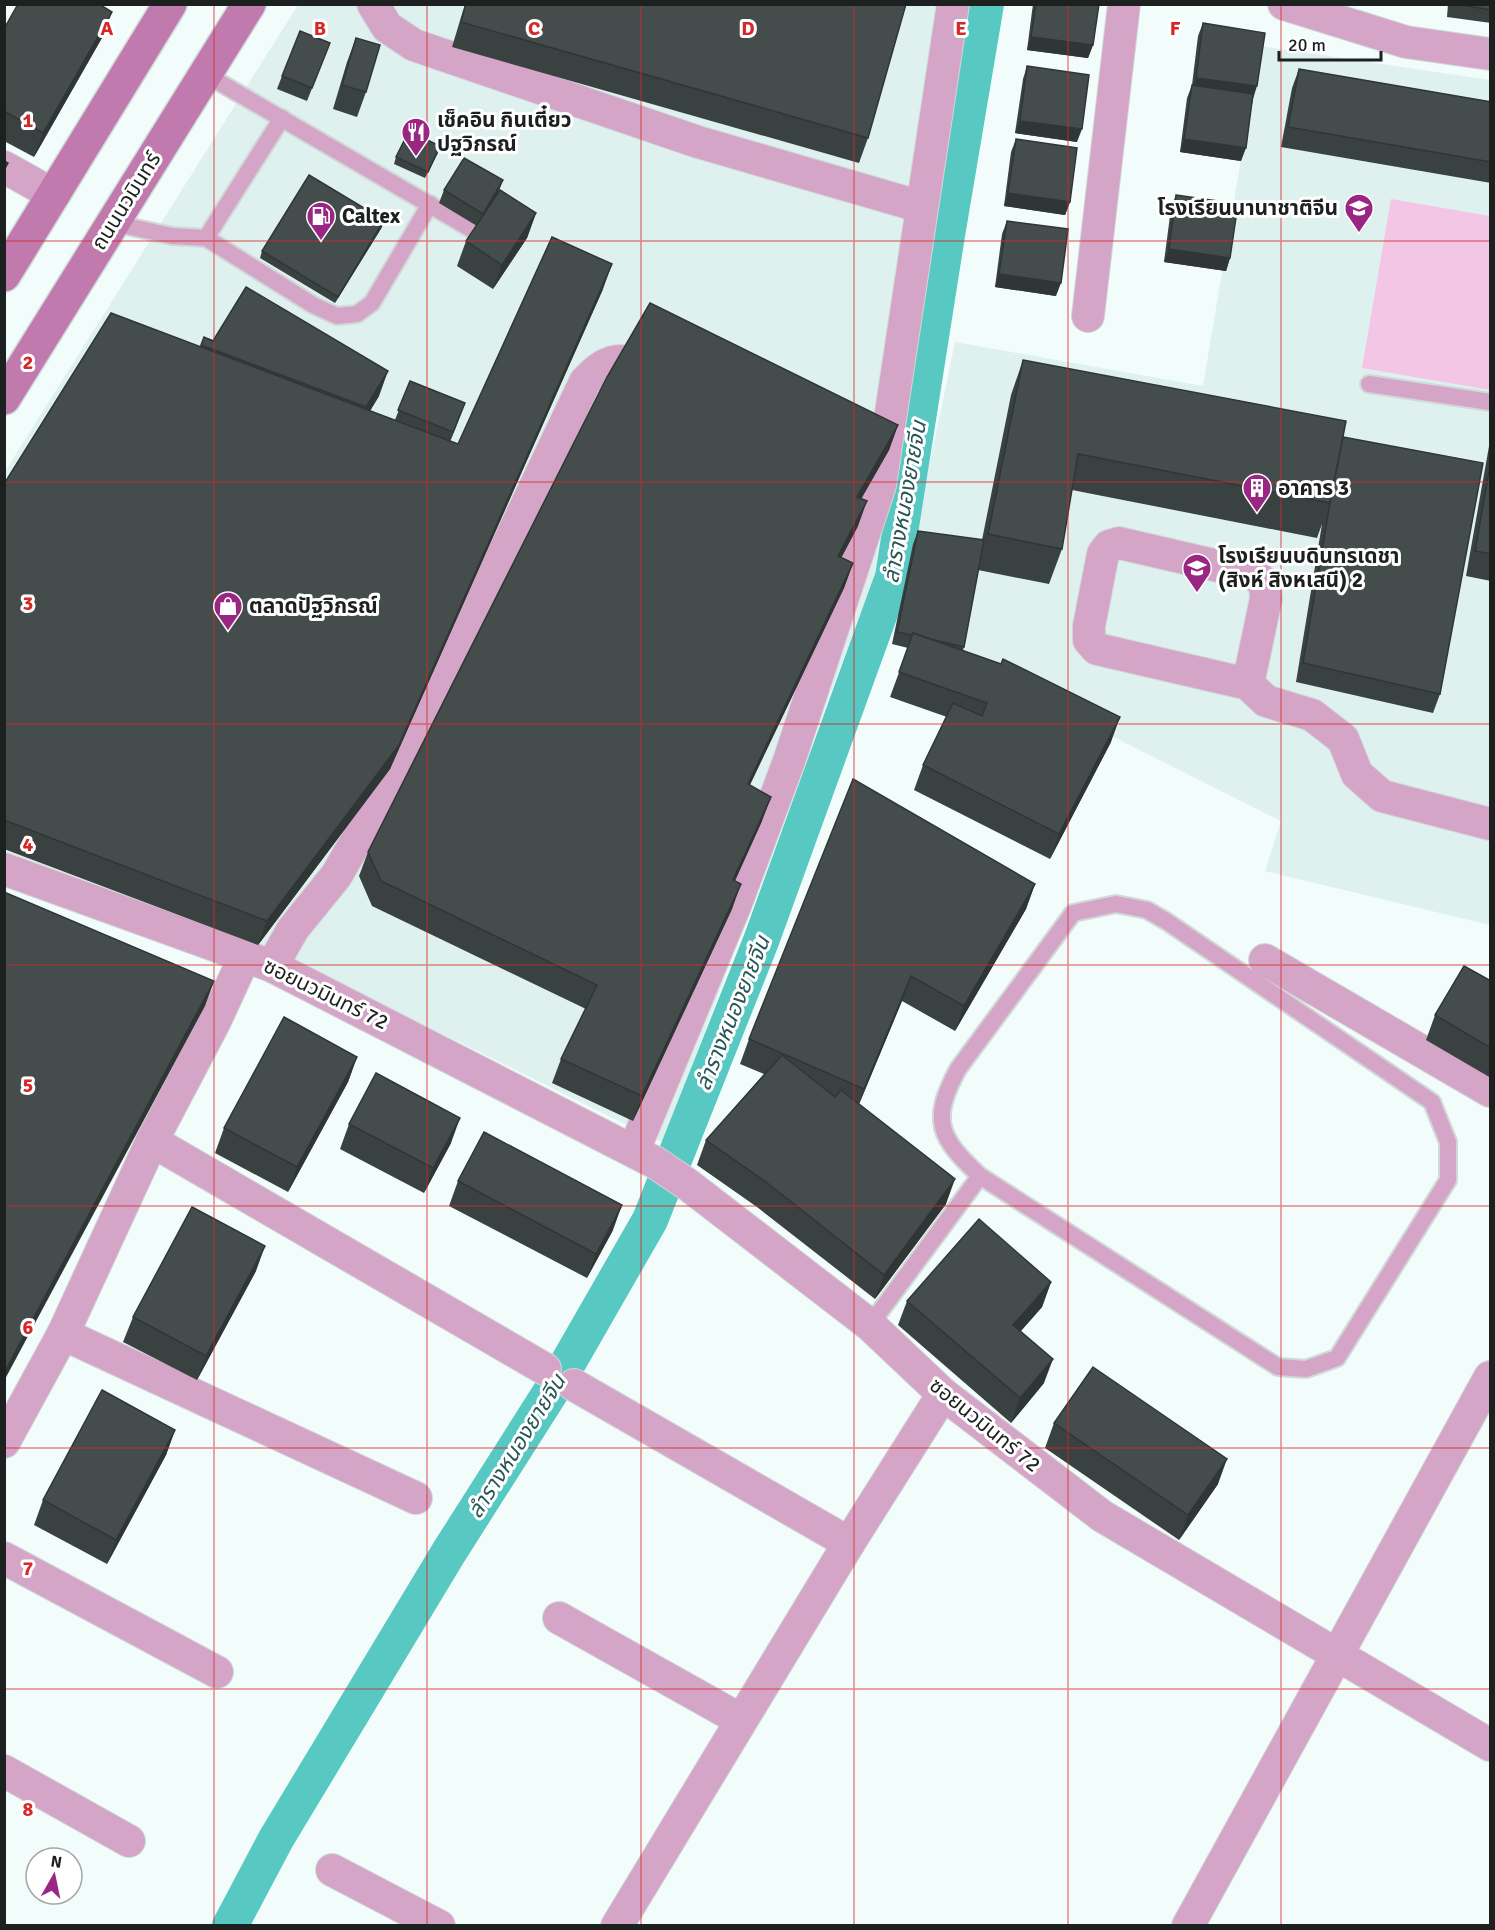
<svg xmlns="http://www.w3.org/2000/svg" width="1495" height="1930" font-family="Signika,'Noto Sans Thai',sans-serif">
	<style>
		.built { fill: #def1ef }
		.park { fill: #f4c6e6 }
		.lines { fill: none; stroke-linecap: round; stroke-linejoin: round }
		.canal { stroke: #58c8c2; stroke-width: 36 }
		.service-casing { stroke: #d0d9d8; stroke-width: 20 }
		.minor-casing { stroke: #d0d9d8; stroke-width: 34 }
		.secondary-casing { stroke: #d0d9d8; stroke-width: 36 }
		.service { stroke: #d5a5c7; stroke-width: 16 }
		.minor { stroke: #d5a5c7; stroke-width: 32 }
		.secondary { stroke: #c07aad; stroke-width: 33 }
		.wall { fill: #3a4241 }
		.shaded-wall { fill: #303635 }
		.building { fill: #444d4c; stroke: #303635; stroke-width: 1.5 }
		.grid { fill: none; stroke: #d62828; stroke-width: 1.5; stroke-opacity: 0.55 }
		.labels { text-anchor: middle; stroke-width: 6; stroke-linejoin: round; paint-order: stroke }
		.poi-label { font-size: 21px; font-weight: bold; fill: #1c201f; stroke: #fff; text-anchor: start }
		.street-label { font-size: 21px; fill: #1c201f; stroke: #fff }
		.water-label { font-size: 22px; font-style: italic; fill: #275754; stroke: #fff }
		.grid-label { font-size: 20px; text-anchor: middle; font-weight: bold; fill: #d62828; stroke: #fff; stroke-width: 6; stroke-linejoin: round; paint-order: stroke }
	</style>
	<rect width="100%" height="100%" fill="#f2fcfb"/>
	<!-- built -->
	<g class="built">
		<polygon points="298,5 977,5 875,574 663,1143 287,957 5,852 4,473"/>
		<polygon points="1260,46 1490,80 1490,925 1265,871 1281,821 960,660 892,644 955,342 1203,386"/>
	</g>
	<!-- park -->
	<polygon class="park" points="1391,199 1490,216 1490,390 1362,368"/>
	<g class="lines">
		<!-- canal -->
		<polyline class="canal" points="230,1926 276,1839 449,1552 557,1382 650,1220 761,941 893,577 947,235 986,4"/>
		<!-- service casing -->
		<g class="service-casing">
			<g id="service">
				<polyline points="205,74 473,230"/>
				<polyline points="113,223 172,236 206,238 282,118"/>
				<polyline points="206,238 313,305 337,316 357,314 372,303 430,204"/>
				<polyline points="1369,384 1490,402"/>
				<path d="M1116,904L1147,910L1166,921L1432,1102L1448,1142V1180L1337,1358L1306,1369L1278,1367L980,1176C939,1138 930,1121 958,1069L1073,913Z"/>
				<polyline points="870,1325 980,1176"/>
			</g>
		</g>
		<!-- minor casing -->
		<g class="minor-casing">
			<g id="minor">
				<polyline points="373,4 387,27 414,45 698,142 922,207"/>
				<polyline points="1284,4 1406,42 1490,54"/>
				<polyline points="4,167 54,195"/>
				<polyline points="1088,316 1124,4"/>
				<polyline points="1248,684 1266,599 1265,583 1253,574 1119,543 1109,546 1103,554 1089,626 1089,640 1097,649 1248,684 1266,701 1312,715 1343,739 1357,774 1382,796 1490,824"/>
				<polyline points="4,869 272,966 656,1163 687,1184 870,1325 943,1394 1102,1516 1490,1745"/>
				<polyline points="1265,960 1490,1091"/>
				<path d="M272,966L293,929L336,876L414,742L585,382C611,354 623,357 656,374"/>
				<polyline points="152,1141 545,1369"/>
				<polyline points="634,1150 735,906 789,761 880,485 953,4"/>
				<polyline points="63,1334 416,1498"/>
				<polyline points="574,1385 849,1543"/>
				<polyline points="4,1442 63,1334 152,1141 215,1021 245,956"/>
				<polyline points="4,1558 217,1672"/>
				<polyline points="559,1618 741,1720"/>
				<polyline points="4,1771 129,1841"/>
				<polyline points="332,1870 439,1926"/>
				<polyline points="617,1926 849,1543 943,1394"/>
				<polyline points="1188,1926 1490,1377"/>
			</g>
		</g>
		<!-- secondary casing -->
		<g class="secondary-casing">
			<g id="secondary">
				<polyline points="4,275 170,4"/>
				<polyline points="4,398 249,4"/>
			</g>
		</g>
		<!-- service -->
		<use href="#service" class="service"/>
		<!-- minor -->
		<use href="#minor" class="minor"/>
		<!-- secondary -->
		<use href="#secondary" class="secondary"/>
	</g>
	<!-- wall -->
	<g class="wall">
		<polygon points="465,4 906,4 868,138 859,163 452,47"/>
		<polygon points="1033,4 1099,4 1093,45 1088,58 1027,50"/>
		<polygon points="1448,4 1491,4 1491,23 1447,17"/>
		<polygon points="1203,23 1253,99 1241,161 1180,152 1187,98 1192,85 1198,36"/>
		<polygon points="4,29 103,36 34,157 4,141"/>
		<polygon points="356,38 366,92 357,117 333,109 347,62"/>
		<polygon points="330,43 307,101 277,89 282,76"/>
		<polygon points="1027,66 1077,142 1015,133 1023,79"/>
		<polygon points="1299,69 1491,102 1491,183 1281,147 1292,88"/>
		<polygon points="1016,139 1070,202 1065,215 1004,206 1011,152"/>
		<polygon points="438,153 425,178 394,164 396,157"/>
		<polygon points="503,180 498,193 536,213 527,238 493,289 457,266 466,241 477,226 439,203 444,190"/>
		<polygon points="1176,195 1230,258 1226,271 1164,262 1171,208"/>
		<polygon points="1007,221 1056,296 995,287 1002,234"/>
		<polygon points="382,227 335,303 260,258 262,251"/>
		<polygon points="603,289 390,769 258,945 4,849 4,484 200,347 204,337 379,396 370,411 395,420 410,381 465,403 450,441 458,444"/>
		<polygon points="1023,360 1343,437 1440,694 1433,713 1296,682 1322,524 1317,538 1072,490 1062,549 1049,584 978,570 963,651 1111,742 1050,859 914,790 923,765 947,717 890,697 908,648 892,644 913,544 918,531 982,540 1011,395"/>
		<polygon points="898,425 889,450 861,499 858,526 841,558 853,563 844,588 750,785 762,821 735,881 732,909 633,1121 552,1083 561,1059 586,1009 372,906 359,876 368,852"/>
		<polygon points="1491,435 1491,581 1466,576"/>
		<polygon points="1035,884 1026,909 955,1031 902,1001 859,1104 946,1204 875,1299 757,1207 697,1165 706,1140 764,1074 740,1064 749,1039"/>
		<polygon points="1491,981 1491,1078 1426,1040 1435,1015"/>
		<polygon points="357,1057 348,1082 288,1192 215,1153 224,1128"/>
		<polygon points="349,1124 451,1143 424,1193 340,1149"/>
		<polygon points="458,1181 613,1230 587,1278 449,1206"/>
		<polygon points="256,1271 197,1380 123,1342 133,1317"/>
		<polygon points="1051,1282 1042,1307 1020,1332 1044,1383 1011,1423 898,1325 907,1301"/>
		<polygon points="1054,1423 1218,1484 1179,1540 1045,1448"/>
		<polygon points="175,1430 166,1455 107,1564 34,1525 43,1500"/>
	</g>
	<!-- shaded-wall -->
	<g class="shaded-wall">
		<polygon points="112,12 103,36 34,157 43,133"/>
		<polygon points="1031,37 1093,45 1088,58 1027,50"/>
		<polygon points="1196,78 1257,86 1253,99 1191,91"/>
		<polygon points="1020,121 1082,129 1077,142 1015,133"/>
		<polygon points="1184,139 1246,148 1241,161 1180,152"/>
		<polygon points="503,180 498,193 479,227 483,214"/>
		<polygon points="1008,193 1070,202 1065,215 1004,206"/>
		<polygon points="536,213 527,238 493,289 502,265"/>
		<polygon points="384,220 382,227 335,303 338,297"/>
		<polygon points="1169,249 1230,258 1226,271 1164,262"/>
		<polygon points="612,264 603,289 390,769 258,945 267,921"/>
		<polygon points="999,274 1061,283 1056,296 995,287"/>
		<polygon points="388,371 379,396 357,432 366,407"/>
		<polygon points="465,403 456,427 444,457 453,432"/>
		<polygon points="898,425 889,450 848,522 857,497"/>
		<polygon points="867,501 858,526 829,581 838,556"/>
		<polygon points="853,563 844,588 738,809 748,784"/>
		<polygon points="1120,717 1111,742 1050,859 1059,834"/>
		<polygon points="771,797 762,821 724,904 733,880"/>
		<polygon points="741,884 732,909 633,1121 642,1096"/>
		<polygon points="1035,884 1026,909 955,1031 964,1006"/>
		<polygon points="911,976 902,1001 855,1114 864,1089"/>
		<polygon points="214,981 205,1006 4,1381 4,1373"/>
		<polygon points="357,1057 348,1082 288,1192 297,1167"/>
		<polygon points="460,1118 451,1143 424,1193 433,1168"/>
		<polygon points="955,1179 946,1204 875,1299 884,1275"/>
		<polygon points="622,1205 613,1230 587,1278 596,1254"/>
		<polygon points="265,1246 256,1271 197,1380 206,1356"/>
		<polygon points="1051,1282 1042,1307 1004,1350 1013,1325"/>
		<polygon points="1053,1359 1044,1383 1011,1423 1020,1398"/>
		<polygon points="175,1430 166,1455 107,1564 116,1540"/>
		<polygon points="1227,1459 1218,1484 1179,1540 1188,1515"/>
	</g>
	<!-- building -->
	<g class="building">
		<polygon points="18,4 99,4 112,12 43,133 4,111 4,29"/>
		<polygon points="466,4 906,4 868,138 461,22"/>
		<polygon points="1036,4 1099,4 1093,45 1031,37"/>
		<polygon points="1456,4 1491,4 1491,10"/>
		<polygon points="1203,23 1265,33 1257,86 1196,78"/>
		<polygon points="300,31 330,43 312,88 282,76"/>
		<polygon points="356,38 380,45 366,92 342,85"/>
		<polygon points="1027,66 1089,75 1082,129 1020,121"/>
		<polygon points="1299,69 1491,102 1491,162 1288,127"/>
		<polygon points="1192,85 1253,94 1246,148 1184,139"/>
		<polygon points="409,131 440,146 428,172 396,157"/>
		<polygon points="1016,139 1077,148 1070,202 1008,193"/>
		<polygon points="464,158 503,180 483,214 444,190"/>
		<polygon points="4,161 8,163 4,170"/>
		<polygon points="309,175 384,220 338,297 262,251"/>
		<polygon points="500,190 536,213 502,265 466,241"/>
		<polygon points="1176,195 1238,204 1230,258 1169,249"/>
		<polygon points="1007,221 1068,229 1061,283 999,274"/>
		<polygon points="552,237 612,264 399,745 267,921 4,820 4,484 111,313 458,444"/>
		<polygon points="246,287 388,371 366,407 201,345 204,337 213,341"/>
		<polygon points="650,303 898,425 857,497 867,501 838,556 853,563 748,784 771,797 733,880 741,884 642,1096 561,1059 597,985 381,881 368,852 607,377"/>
		<polygon points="1023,360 1346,421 1330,503 1078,454 1062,549 988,534"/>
		<polygon points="410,381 465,403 453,432 398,410"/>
		<polygon points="1343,437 1483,463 1440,694 1303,663 1330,503"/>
		<polygon points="1491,460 1491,554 1475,551"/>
		<polygon points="918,531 984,540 964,647 930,639 913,633 912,635 897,632"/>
		<polygon points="913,633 1001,664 1003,659 1120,717 1059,834 923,765 953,703 982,716 987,703 899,672"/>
		<polygon points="853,779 1035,884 964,1006 911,976 864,1089 749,1039"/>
		<polygon points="4,892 214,981 4,1373"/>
		<polygon points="1464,966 1491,981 1491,1048 1435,1015"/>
		<polygon points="284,1017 357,1057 297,1167 224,1128"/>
		<polygon points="782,1055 835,1097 841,1090 955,1179 884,1275 766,1182 706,1140"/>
		<polygon points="376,1073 460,1118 433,1168 349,1124"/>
		<polygon points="484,1132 622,1205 596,1254 458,1181"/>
		<polygon points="192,1207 265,1246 206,1356 133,1317"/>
		<polygon points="979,1219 1051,1282 1013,1325 1053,1359 1020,1398 907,1301"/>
		<polygon points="1093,1367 1227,1459 1188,1515 1054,1423"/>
		<polygon points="102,1390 175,1430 116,1540 43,1500"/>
	</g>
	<!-- grid -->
	<path class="grid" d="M214,4V1926M427,4V1926M641,4V1926M854,4V1926M1068,4V1926M1281,4V1926M4,241H1490M4,482H1490M4,724H1490M4,965H1490M4,1206H1490M4,1448H1490M4,1689H1490"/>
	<!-- icons -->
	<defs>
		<g id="restaurant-pin" transform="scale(1.5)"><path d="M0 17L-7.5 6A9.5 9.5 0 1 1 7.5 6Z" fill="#9a2683" stroke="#fff"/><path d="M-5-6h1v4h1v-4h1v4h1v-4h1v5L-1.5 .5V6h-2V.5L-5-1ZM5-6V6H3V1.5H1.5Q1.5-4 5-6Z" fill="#fff"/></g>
		<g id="school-pin" transform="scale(1.5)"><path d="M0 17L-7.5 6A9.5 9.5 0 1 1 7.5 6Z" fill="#9a2683" stroke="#fff"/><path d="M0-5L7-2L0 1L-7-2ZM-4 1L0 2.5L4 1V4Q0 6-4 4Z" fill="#fff"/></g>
		<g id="fuel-pin" transform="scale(1.5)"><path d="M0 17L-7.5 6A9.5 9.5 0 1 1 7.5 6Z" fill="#9a2683" stroke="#fff"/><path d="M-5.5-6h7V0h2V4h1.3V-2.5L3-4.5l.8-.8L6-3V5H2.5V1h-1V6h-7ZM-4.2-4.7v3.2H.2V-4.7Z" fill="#fff"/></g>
		<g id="building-pin" transform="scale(1.5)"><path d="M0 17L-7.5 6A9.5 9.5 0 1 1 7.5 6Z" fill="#9a2683" stroke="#fff"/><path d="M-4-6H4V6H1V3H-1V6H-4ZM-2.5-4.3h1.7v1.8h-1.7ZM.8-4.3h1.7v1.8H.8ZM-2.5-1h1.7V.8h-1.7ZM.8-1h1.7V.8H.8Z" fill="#fff"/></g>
		<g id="shop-pin" transform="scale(1.5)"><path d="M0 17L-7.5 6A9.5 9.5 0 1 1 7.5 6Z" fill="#9a2683" stroke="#fff"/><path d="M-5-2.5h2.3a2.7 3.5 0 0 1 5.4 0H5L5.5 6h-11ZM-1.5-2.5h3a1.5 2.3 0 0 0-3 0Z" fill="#fff"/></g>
	</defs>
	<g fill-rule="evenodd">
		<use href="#restaurant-pin" x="416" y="132"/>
		<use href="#school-pin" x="1359" y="208"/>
		<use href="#fuel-pin" x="321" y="216"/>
		<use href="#building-pin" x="1257" y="488"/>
		<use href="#school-pin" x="1197" y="568"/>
		<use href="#shop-pin" x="228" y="606"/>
	</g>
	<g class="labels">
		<!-- poi labels -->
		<g class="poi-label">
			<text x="437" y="127">เช็คอิน กินเตี๋ยว<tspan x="437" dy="24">ปฐวิกรณ์</tspan></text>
			<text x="1338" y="215" text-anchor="end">โรงเรียนนานาชาติจีน</text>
			<text x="342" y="223">Caltex</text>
			<text x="1278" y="495">อาคาร 3</text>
			<text x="1218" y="563">โรงเรียนบดินทรเดชา<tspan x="1218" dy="24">(สิงห์ สิงหเสนี) 2</tspan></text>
			<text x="249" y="613">ตลาดปัฐวิกรณ์</text>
		</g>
		<!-- street labels -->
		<g class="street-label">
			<text transform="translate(126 201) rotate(-58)" y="7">ถนนนวมินทร์</text>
			<text transform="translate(326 994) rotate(26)" y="7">ซอยนวมินทร์ 72</text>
			<text transform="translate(985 1425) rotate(39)" y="7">ซอยนวมินทร์ 72</text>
		</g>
		<!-- water labels -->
		<g class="water-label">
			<text transform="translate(904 502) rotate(-80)" y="8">ลำรางหนองยายจีน</text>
			<text transform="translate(732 1013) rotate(-68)" y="8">ลำรางหนองยายจีน</text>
			<text transform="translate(516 1446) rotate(-58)" y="8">ลำรางหนองยายจีน</text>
		</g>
	</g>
	<g class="grid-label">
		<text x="107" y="35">A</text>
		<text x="320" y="35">B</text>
		<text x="534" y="35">C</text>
		<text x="748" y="35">D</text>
		<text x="961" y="35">E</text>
		<text x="1175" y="35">F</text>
		<text x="28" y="127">1</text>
		<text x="28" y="369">2</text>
		<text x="28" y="610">3</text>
		<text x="28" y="851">4</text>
		<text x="28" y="1092">5</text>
		<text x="28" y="1334">6</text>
		<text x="28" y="1575">7</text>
		<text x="28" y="1816">8</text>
	</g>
	<!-- border -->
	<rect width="1495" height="1930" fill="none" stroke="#1c201f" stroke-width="12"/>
	<!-- north arrow -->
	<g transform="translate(54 1876) rotate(9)"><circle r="28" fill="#ffffff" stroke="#a4a6a5" stroke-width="1.5"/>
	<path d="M0-4.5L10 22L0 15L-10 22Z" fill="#9a2683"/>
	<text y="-9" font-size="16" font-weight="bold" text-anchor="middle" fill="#1c201f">N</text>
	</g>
	<!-- scale -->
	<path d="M1279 51v9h102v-9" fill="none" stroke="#1c201f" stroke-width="3"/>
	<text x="1288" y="51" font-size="18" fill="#1c201f" stroke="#ffffff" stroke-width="4.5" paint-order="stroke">20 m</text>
</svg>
